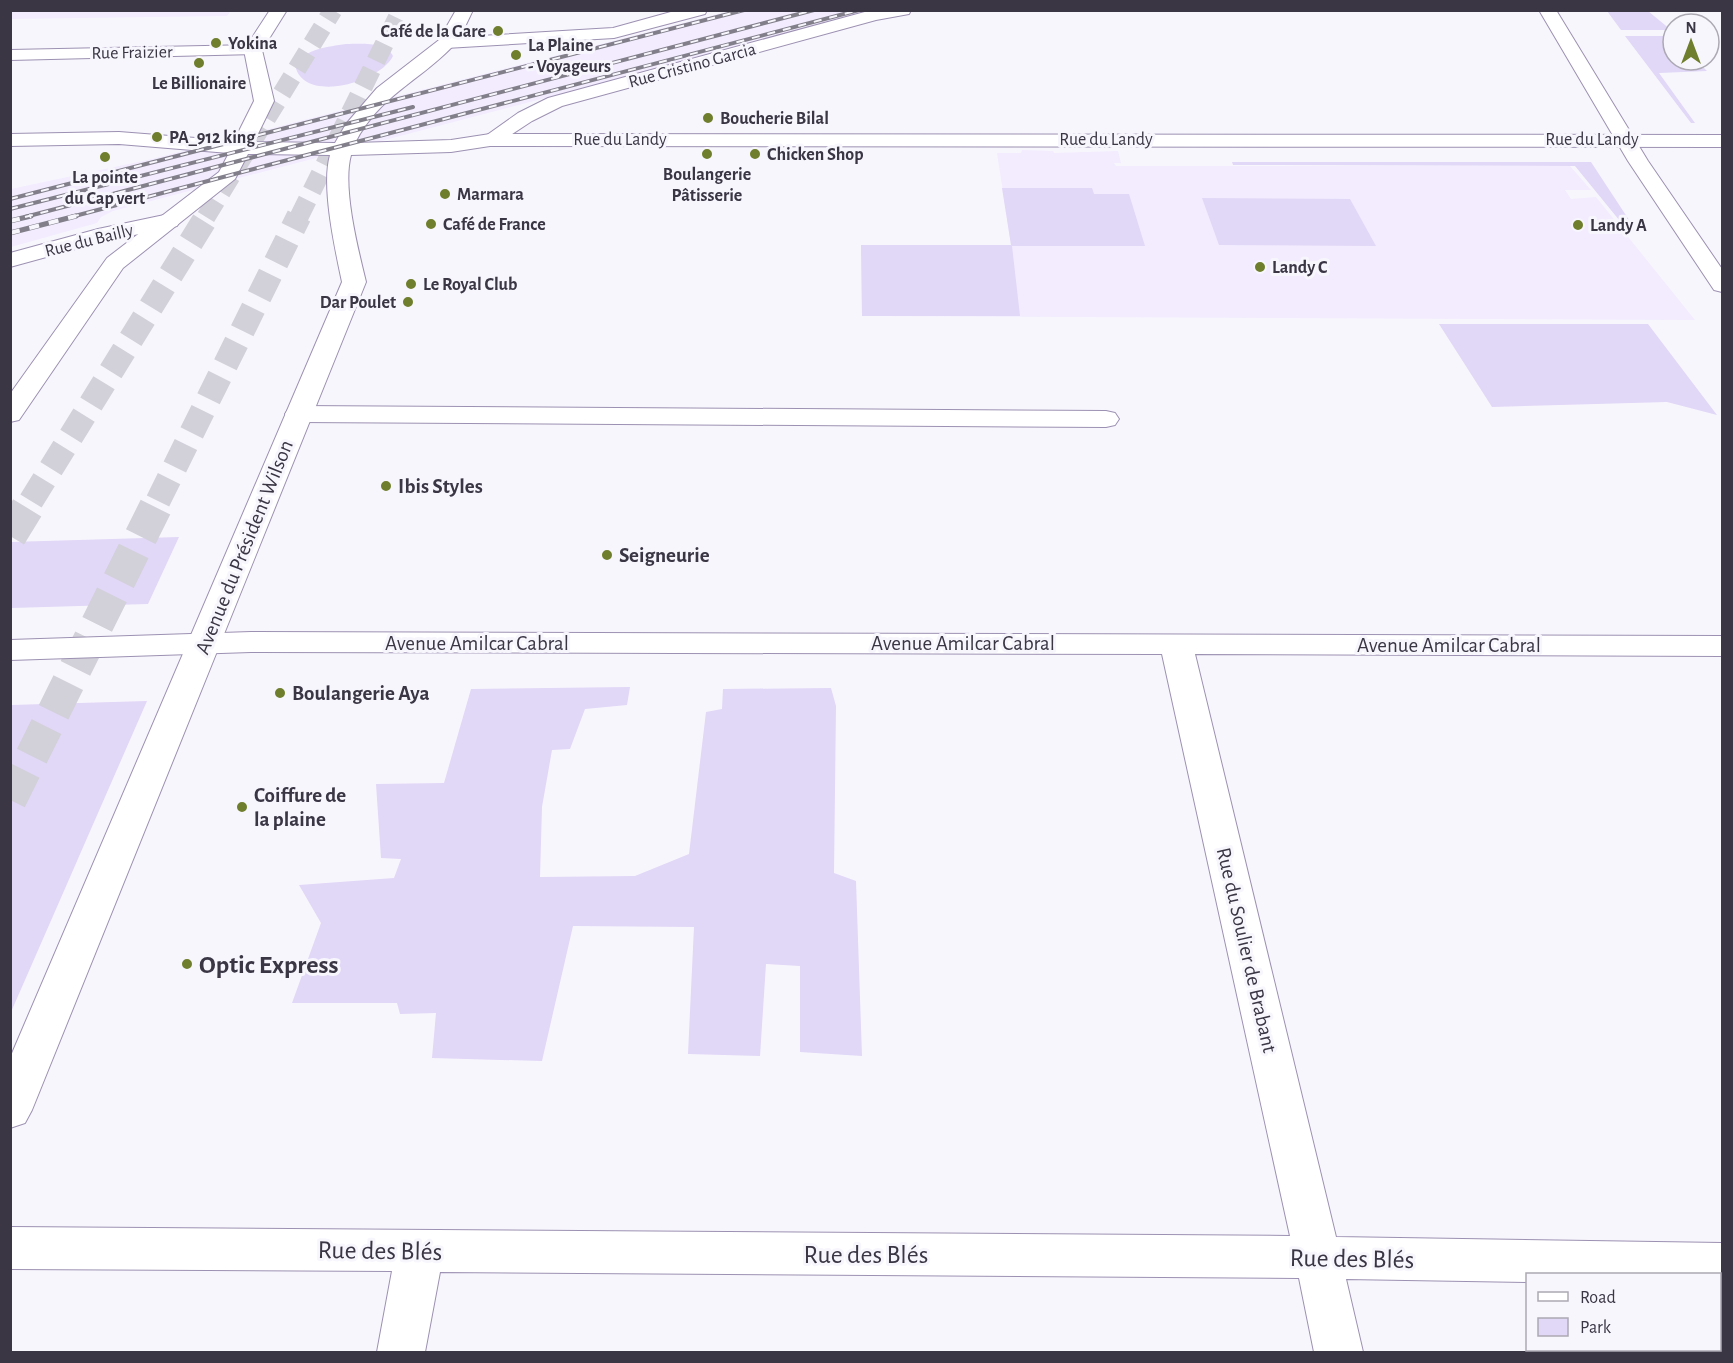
<svg xmlns="http://www.w3.org/2000/svg" width="1733" height="1363" font-family="'Alegreya Sans',sans-serif">
	<style>
		.built { fill: #f2ecfe }
		.green { fill: #e1d7f7 }
		.lines { fill: none; stroke-linecap: round; stroke-linejoin: round }
		.highway-tunnel-far2 { stroke: #d2d0d8; stroke-width: 19; stroke-dasharray: 19 10; stroke-linecap: butt }
		.highway-tunnel-far1 { stroke: #d2d0d8; stroke-width: 25; stroke-dasharray: 25 13; stroke-linecap: butt }
		.highway-tunnel { stroke: #d2d0d8; stroke-width: 33; stroke-dasharray: 33 16; stroke-linecap: butt }
		.minor-casing { stroke: #9c91b2; stroke-width: 2 }
		.major-casing { stroke: #9c91b2; stroke-width: 2 }
		.minor { fill: #fff; fill-rule: evenodd }
		.major { fill: #fff; fill-rule: evenodd }
		.rail-far1-casing { stroke: #827f8a; stroke-width: 4 }
		.rail-casing { stroke: #827f8a; stroke-width: 5 }
		.rail-far1 { stroke: #f8f6fd; stroke-width: 2; stroke-dasharray: 8; stroke-linecap: butt }
		.rail { stroke: #f8f6fd; stroke-width: 4; stroke-dasharray: 10; stroke-linecap: butt }
		.poi-dot { fill: #6e7e2c; stroke: #f8f6fd; stroke-width: 2 }
		.labels { text-anchor: middle; stroke-width: 6; stroke-linejoin: round; paint-order: stroke }
		.far-poi-label { font-size: 18px; font-weight: bold; fill: #3a3644; stroke: #f8f6fd; text-anchor: start }
		.far-street-label { font-size: 18px; fill: #3a3644; stroke: #f8f6fd }
		.poi-label { font-size: 21px; font-weight: bold; fill: #3a3644; stroke: #f8f6fd; text-anchor: start }
		.street-label { font-size: 21px; fill: #3a3644; stroke: #f8f6fd }
		.near-poi-label { font-size: 26px; font-weight: bold; fill: #3a3644; stroke: #f8f6fd; text-anchor: start }
		.near-street-label { font-size: 26px; fill: #3a3644; stroke: #f8f6fd }
	</style>
	<rect width="100%" height="100%" fill="#f8f6fd"/>
	<!-- built -->
	<g class="built">
		<polygon points="10,11 11,10 239,11 230,12 227,16 11,19"/>
		<polygon points="729,11 878,11 113,211 101,217 97,223 11,247 11,189 152,159"/>
		<polygon points="1022,150 1053,151 1054,153 1118,151 1121,163 1114,163 1116,166 1570,166 1591,190 1565,190 1571,199 1596,197 1695,320 862,316 861,245 1011,245 997,153 1021,153"/>
	</g>
	<!-- green -->
	<g class="green">
		<polygon points="1607,11 1648,11 1671,30 1621,30"/>
		<polygon points="1625,36 1673,36 1673,60 1696,60 1707,71 1659,73 1695,123 1691,123"/>
		<path d="M346,44C360,44 386,41 393,56C380,83 301,105 295,64C308,48 327,47 346,44Z"/>
		<polygon points="1232,162 1591,162 1633,226 1624,226 1575,166 1233,165"/>
		<polygon points="1002,188 1092,188 1094,194 1129,194 1145,246 1012,246 1020,316 862,316 861,245 1011,245"/>
		<polygon points="1202,198 1350,199 1376,246 1219,245"/>
		<polygon points="1439,324 1648,324 1717,415 1667,402 1492,407"/>
		<polygon points="179,537 148,604 11,608 11,542"/>
		<polygon points="630,687 627,705 585,709 570,749 552,750 542,807 540,877 635,876 689,854 706,712 722,709 723,689 831,688 836,706 834,873 856,881 862,1056 800,1052 800,966 766,964 760,1056 688,1054 694,927 573,926 542,1061 432,1058 436,1013 400,1014 397,1003 292,1003 321,923 299,885 394,878 401,859 381,858 376,784 444,783 471,689"/>
		<polygon points="147,701 11,1012 11,705"/>
	</g>
	<g class="lines">
		<!-- highway-tunnel-far2 -->
		<g class="highway-tunnel-far2">
			<polyline points="206,217 333,10"/>
			<polyline points="299,217 401,10"/>
		</g>
		<!-- highway-tunnel-far1 -->
		<g class="highway-tunnel-far1">
			<polyline points="31,501 207,216"/>
			<polyline points="158,501 299,216"/>
		</g>
		<!-- highway-tunnel -->
		<g class="highway-tunnel">
			<polyline points="10,536 32,500"/>
			<polyline points="10,800 159,500"/>
		</g>
		<!-- minor casing -->
		<g class="minor-casing">
			<g id="minor">
				<polygon points="678,10 707,10 705,14 614,38 446,48 440,47 437,43 440,39 446,38 613,28"/>
				<polygon points="872,10 911,10 909,14 876,20 562,106 532,121 497,144 483,144 480,140 518,113 548,98"/>
				<polygon points="1539,10 1556,10 1648,161 1722,269 1722,292 1714,290 1628,161"/>
				<polygon points="253,45 259,46 262,50 259,54 10,60 10,50"/>
				<polygon points="169,214 177,216 180,221 177,226 101,242 10,267 10,253 98,229"/>
				<polygon points="298,406 1106,411 1115,413 1119,419 1115,425 1106,427 298,422 289,420 285,414 289,408"/>
				<polygon points="251,632 1722,636 1722,656 1195,654 1336,1237 1722,1243 1722,1285 1720,1285 1720,1274 1528,1274 1528,1282 1346,1279 1363,1352 1314,1352 1299,1278 440,1272 425,1352 377,1352 392,1271 10,1269 10,1227 1290,1236 1162,654 251,652 10,660 10,640"/>
			</g>
		</g>
		<!-- major casing -->
		<g class="major-casing">
			<path id="major" d="M270,10H287L262,50L274,101L254,142L335,143L346,124L377,88L439,40L456,10H473C467,22 461,38 452,47C418,82 379,96 355,143L451,140L490,134L1722,135V147L490,146L451,152L351,155C342,187 358,249 366,282L32,1110L25,1123L10,1128V1058L342,282C335,249 321,186 330,155L248,154L235,179L123,268L19,420L10,422V394L107,258L219,172L229,153L119,144L10,146V134L119,132L234,141L254,101L244,50Z"/>
		</g>
		<!-- minor -->
		<use href="#minor" class="minor"/>
		<!-- major -->
		<use href="#major" class="major"/>
		<!-- rail-far1 casing -->
		<g class="rail-far1-casing">
			<g id="rail-far1">
				<polyline points="10,199 744,10"/>
				<polyline points="10,209 413,107"/>
				<polyline points="25,217 814,10"/>
				<polyline points="71,217 859,10"/>
			</g>
		</g>
		<!-- rail casing -->
		<g class="rail-casing">
			<g id="rail">
				<polyline points="10,221 31,216"/>
				<polyline points="10,233 76,216"/>
			</g>
		</g>
		<!-- rail-far1 -->
		<use href="#rail-far1" class="rail-far1"/>
		<!-- rail -->
		<use href="#rail" class="rail"/>
	</g>
	<!-- markers -->
	<g class="poi-dot">
		<circle cx="498" cy="31" r="6"/>
		<circle cx="216" cy="43" r="6"/>
		<circle cx="516" cy="55" r="6"/>
		<circle cx="199" cy="63" r="6"/>
		<circle cx="708" cy="118" r="6"/>
		<circle cx="157" cy="137" r="6"/>
		<circle cx="707" cy="154" r="6"/>
		<circle cx="755" cy="154" r="6"/>
		<circle cx="105" cy="157" r="6"/>
		<circle cx="445" cy="194" r="6"/>
		<circle cx="431" cy="224" r="6"/>
		<circle cx="1578" cy="225" r="6"/>
		<circle cx="1260" cy="267" r="6"/>
		<circle cx="411" cy="284" r="6"/>
		<circle cx="408" cy="302" r="6"/>
		<circle cx="386" cy="486" r="6"/>
		<circle cx="607" cy="555" r="6"/>
		<circle cx="280" cy="693" r="6"/>
		<circle cx="242" cy="807" r="6"/>
		<circle cx="187" cy="964" r="6"/>
	</g>
	<g class="labels">
		<!-- far-poi labels -->
		<g class="far-poi-label">
			<text x="486" y="37" text-anchor="end">Café de la Gare</text>
			<text x="228" y="49">Yokina</text>
			<text x="528" y="51">La Plaine<tspan x="528" dy="21">- Voyageurs</tspan></text>
			<text x="199" y="89" text-anchor="middle">Le Billionaire</text>
			<text x="720" y="124">Boucherie Bilal</text>
			<text x="169" y="143">PA_912 king</text>
			<text x="767" y="160">Chicken Shop</text>
			<text x="707" y="180" text-anchor="middle">Boulangerie<tspan x="707" dy="21">Pâtisserie</tspan></text>
			<text x="105" y="183" text-anchor="middle">La pointe<tspan x="105" dy="21">du Cap vert</tspan></text>
			<text x="457" y="200">Marmara</text>
			<text x="443" y="230">Café de France</text>
			<text x="1590" y="231">Landy A</text>
			<text x="1272" y="273">Landy C</text>
			<text x="423" y="290">Le Royal Club</text>
			<text x="396" y="308" text-anchor="end">Dar Poulet</text>
		</g>
		<!-- far-street labels -->
		<g class="far-street-label">
			<text transform="translate(132 52) rotate(-1)" y="6">Rue Fraizier</text>
			<text transform="translate(692 65) rotate(-15)" y="6">Rue Cristino Garcia</text>
			<text x="620" y="145">Rue du Landy</text>
			<text x="1106" y="145">Rue du Landy</text>
			<text x="1592" y="145">Rue du Landy</text>
			<text transform="translate(89 240) rotate(-14)" y="6">Rue du Bailly</text>
		</g>
		<!-- poi labels -->
		<g class="poi-label">
			<text x="398" y="493">Ibis Styles</text>
			<text x="619" y="562">Seigneurie</text>
			<text x="292" y="700">Boulangerie Aya</text>
			<text x="254" y="802">Coiffure de<tspan x="254" dy="24">la plaine</tspan></text>
		</g>
		<!-- street labels -->
		<g class="street-label">
			<text transform="translate(244 547) rotate(-68)" y="7">Avenue du Président Wilson</text>
			<text x="477" y="650">Avenue Amilcar Cabral</text>
			<text x="963" y="650">Avenue Amilcar Cabral</text>
			<text x="1449" y="652">Avenue Amilcar Cabral</text>
			<text transform="translate(1247 950) rotate(77)" y="7">Rue du Soulier de Brabant</text>
		</g>
		<!-- near-poi labels -->
		<g class="near-poi-label">
			<text x="199" y="973">Optic Express</text>
		</g>
		<!-- near-street labels -->
		<g class="near-street-label">
			<text transform="translate(380 1250) rotate(1)" y="9">Rue des Blés</text>
			<text x="866" y="1263">Rue des Blés</text>
			<text transform="translate(1352 1258) rotate(1)" y="9">Rue des Blés</text>
		</g>
	</g>
	<!-- border -->
	<rect width="1733" height="1363" fill="none" stroke="#3a3644" stroke-width="24"/>
	<!-- legend -->
	<rect x="1526" y="1273" width="195" height="78" fill="#f8f6fd" stroke="#aca9b3" stroke-width="1.5"/>
	<rect x="1538" y="1292" width="30" height="9" fill="#ffffff" stroke="#aca9b3" stroke-width="1.5"/>
	<text x="1580" y="1303" font-size="18" fill="#3a3644">Road</text>
	<rect x="1538" y="1318" width="30" height="18" fill="#e1d7f7" stroke="#aca9b3" stroke-width="1.5"/>
	<text x="1580" y="1333" font-size="18" fill="#3a3644">Park</text>
	<!-- north arrow -->
	<g transform="translate(1691 42)"><circle r="28" fill="#f8f6fd" stroke="#aca9b3" stroke-width="1.5"/>
	<path d="M0-4.5L10 22L0 15L-10 22Z" fill="#6e7e2c"/>
	<text y="-9" font-size="16" font-weight="bold" text-anchor="middle" fill="#3a3644">N</text>
	</g>
</svg>
